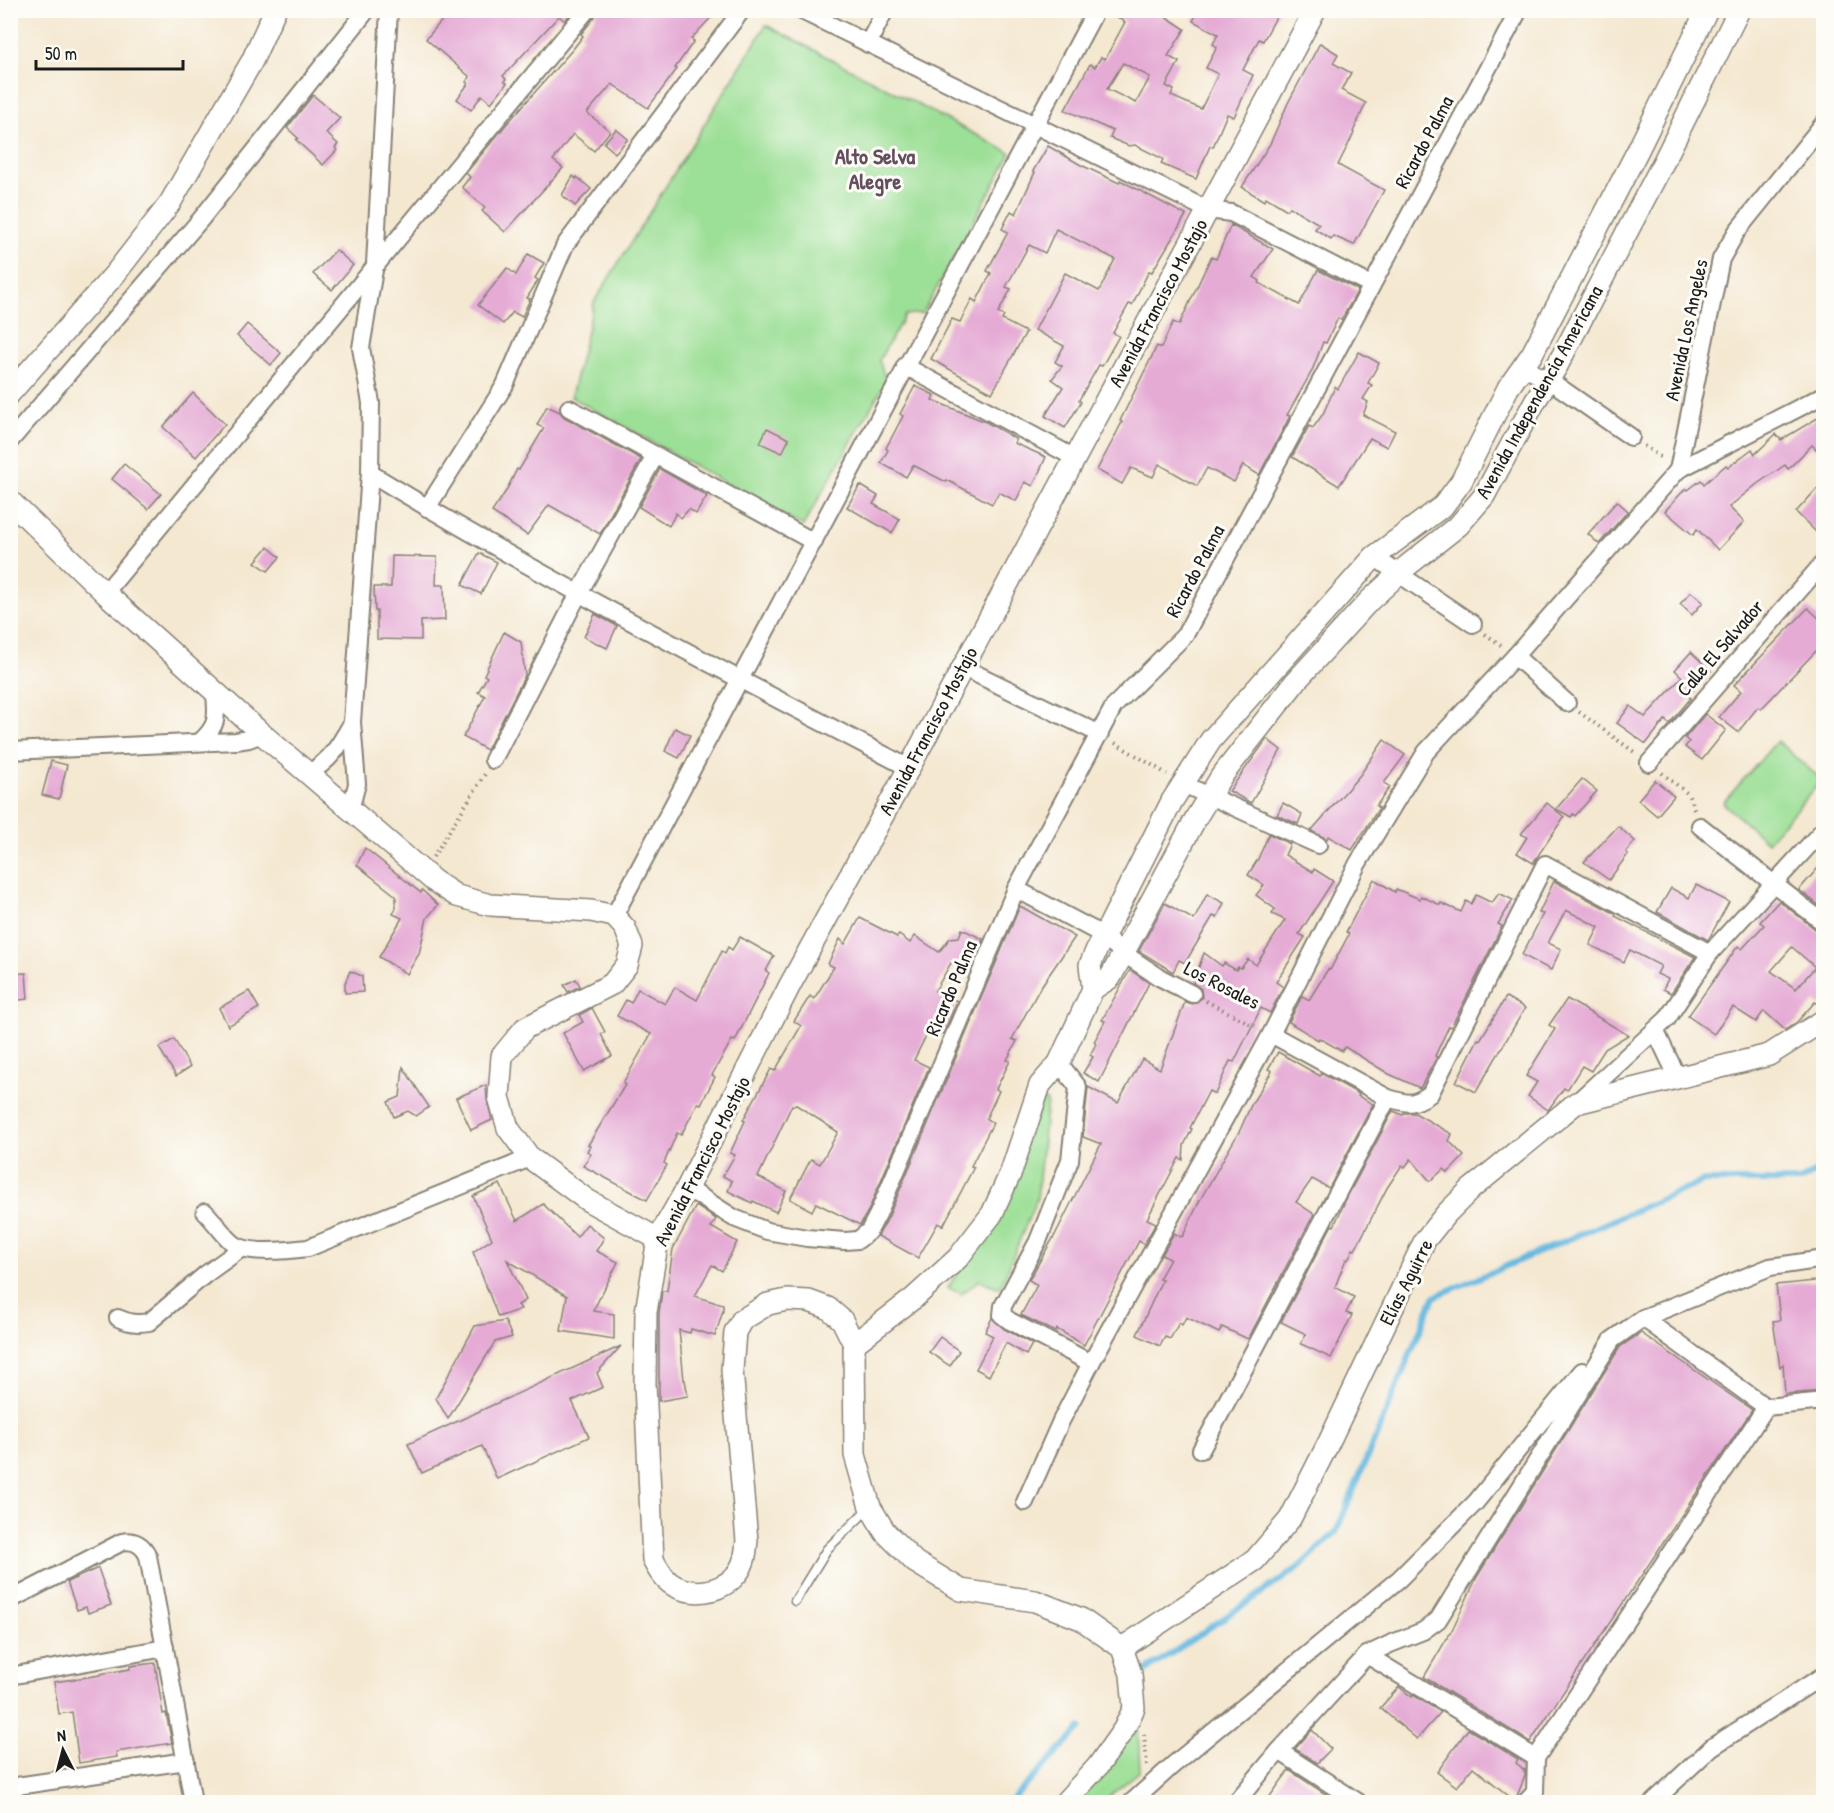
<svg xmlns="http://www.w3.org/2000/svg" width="1834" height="1813" font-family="'Patrick Hand',sans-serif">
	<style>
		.green { fill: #9cdf96; stroke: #5c7e59; stroke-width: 1.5 }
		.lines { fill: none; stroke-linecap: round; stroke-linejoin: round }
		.stream { stroke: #65b8e0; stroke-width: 6 }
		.building { fill: #e5abd5; fill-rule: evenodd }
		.service-casing { stroke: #888276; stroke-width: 11 }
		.minor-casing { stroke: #888276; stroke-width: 20 }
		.tertiary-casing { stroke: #888276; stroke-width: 24 }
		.path { stroke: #888276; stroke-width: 4; stroke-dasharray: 1.5 4.5; stroke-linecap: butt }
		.service { stroke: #fff; stroke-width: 8 }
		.minor { stroke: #fff; stroke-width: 16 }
		.tertiary { stroke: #fff; stroke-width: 21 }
		.labels { text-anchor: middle; stroke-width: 6; stroke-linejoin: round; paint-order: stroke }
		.street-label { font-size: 20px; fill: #1c1c1c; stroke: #fdfcf7 }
		.quarter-label { font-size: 22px; font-weight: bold; fill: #624e5d; stroke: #fdfcf7 }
	</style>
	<rect width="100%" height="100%" fill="#fdfcf7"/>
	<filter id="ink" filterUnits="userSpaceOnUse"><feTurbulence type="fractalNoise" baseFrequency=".0167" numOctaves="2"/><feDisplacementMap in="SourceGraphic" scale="12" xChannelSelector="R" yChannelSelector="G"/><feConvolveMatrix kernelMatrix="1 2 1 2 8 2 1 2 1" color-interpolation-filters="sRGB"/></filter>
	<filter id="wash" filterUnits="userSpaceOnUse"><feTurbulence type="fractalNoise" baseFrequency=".008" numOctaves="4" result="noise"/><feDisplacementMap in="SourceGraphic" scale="24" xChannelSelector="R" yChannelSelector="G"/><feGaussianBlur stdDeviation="1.35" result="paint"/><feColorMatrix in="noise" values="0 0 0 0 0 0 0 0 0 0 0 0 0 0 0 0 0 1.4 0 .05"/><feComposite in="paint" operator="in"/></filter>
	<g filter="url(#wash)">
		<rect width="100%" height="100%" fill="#f4e8d1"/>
		<!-- green -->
		<g class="green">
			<polygon points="766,25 1011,153 923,313 905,315 879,360 886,381 803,526 571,397 594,302"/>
			<polygon points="1777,741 1822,780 1767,842 1723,803"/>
			<polygon points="1043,1100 1047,1101 1037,1198 1000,1288 979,1280 962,1294 948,1288 991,1217"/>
			<polygon points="1131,1726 1138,1730 1140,1771 1102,1802 1071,1802"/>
		</g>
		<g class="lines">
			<!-- stream -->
			<g class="stream">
				<polyline points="1135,1678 1298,1568 1336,1532 1434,1297 1704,1181 1800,1181 1824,1167"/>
				<polyline points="1010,1802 1081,1728"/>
			</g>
		</g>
		<g id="blocks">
			<!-- building -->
			<g class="building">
				<polygon points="451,10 573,10 565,21 559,16 503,76 506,79 504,81 507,83 491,103 482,95 471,110 457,99 468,84 466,82 470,77 426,39"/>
				<polygon points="597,10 718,10 691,39 694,41 675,68 677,69 648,108 612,84 587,113 610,131 594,151 573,134 553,160 563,168 505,232 482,211 485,208 462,187 470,177 466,173 505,126 573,49 583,36 581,34 595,17"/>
				<path d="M1106,10H1156L1185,29L1168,56L1179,62L1166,86L1174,90L1171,96L1201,109L1218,74L1206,68L1217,47L1213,44L1218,34L1193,21L1199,10H1280L1263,41L1259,39L1243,70L1253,75L1234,117L1227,114L1213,147L1210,146L1196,179L1161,164L1163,159L1135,145L1129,146L1110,138L1113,131L1065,110L1090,64L1095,67L1101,57L1105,59L1125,22ZM1123,63L1150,77L1136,103L1107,89Z"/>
				<polygon points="1320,43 1338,54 1333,63 1351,73 1341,90 1366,103 1353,132 1354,133 1338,165 1384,190 1354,245 1333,236 1331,239 1315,229 1319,224 1290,207 1287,210 1266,197 1264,201 1242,187 1270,144 1288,103"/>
				<polygon points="313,95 340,118 326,133 338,144 335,148 337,150 323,165 296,140 298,138 287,128"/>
				<polygon points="616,129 628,139 615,153 604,143"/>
				<polygon points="1048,146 1081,165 1119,183 1120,180 1186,215 1152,272 1149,271 1132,305 1129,304 1113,333 1119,336 1102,366 1099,365 1079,400 1081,402 1065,428 1045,416 1063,387 1052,379 1062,366 1055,362 1064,346 1035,330 1065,273 1099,291 1115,259 1056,229 1045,253 1029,245 1006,287 1011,289 998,313 1004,316 1002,320 1026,332 992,393 931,359 952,319 960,322 972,299 976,302 991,273 987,271 1008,232 1002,229 1011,211 1016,214 1035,172 1033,171"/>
				<polygon points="573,176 576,179 577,177 591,189 575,206 562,195"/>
				<polygon points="1231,225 1273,249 1254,277 1260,281 1259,283 1299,305 1318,270 1358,290 1341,320 1338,318 1326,343 1323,342 1312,371 1287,415 1290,416 1259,475 1243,465 1234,482 1207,468 1197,486 1159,464 1153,477 1131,468 1122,484 1097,470 1113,440 1122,422 1120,421 1157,346 1161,348 1173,322 1179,325 1211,257 1216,259"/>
				<polygon points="336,250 353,265 332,290 313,274"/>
				<polygon points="528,254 544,263 535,278 538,280 527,298 530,299 522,317 513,312 503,324 478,305 507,268 516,275"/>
				<polygon points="247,324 281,353 271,365 237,336"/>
				<polygon points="1359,352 1379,363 1368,383 1372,385 1363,399 1368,402 1363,415 1395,431 1387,447 1370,438 1339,486 1292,457 1309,426 1313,428 1323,414 1335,387 1338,389"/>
				<polygon points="915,386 934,395 932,400 986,422 1016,439 1014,443 1046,457 1033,486 1025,482 1016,501 999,492 992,504 947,480 946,482 913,465 906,477 881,463 888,450 886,448 903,416 900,414"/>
				<polygon points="193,393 225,424 196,457 163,427"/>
				<polygon points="547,406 560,412 564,417 641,459 600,534 549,505 527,535 492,512 506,491 517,469 519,470 544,428 537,425"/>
				<polygon points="1824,414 1824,442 1816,449 1812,445 1788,469 1785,465 1757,484 1729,507 1744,522 1718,550 1697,529 1693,535 1665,511 1686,488 1688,490 1701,480 1704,484 1726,465 1728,467 1752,449 1755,454 1776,434 1781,440"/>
				<polygon points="767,428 789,439 782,453 760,443"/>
				<polygon points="124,464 161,494 148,509 112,479"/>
				<polygon points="660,469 707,496 696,514 689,509 681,518 676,513 669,526 639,507"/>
				<polygon points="1824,481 1824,540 1796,512"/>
				<polygon points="860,485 878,496 873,504 900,519 892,533 847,507"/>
				<polygon points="1617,501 1628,511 1599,544 1588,534"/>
				<polygon points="268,547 280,557 268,571 255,562"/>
				<polygon points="479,553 497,562 481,594 462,585"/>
				<polygon points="392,556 437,557 436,585 444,585 445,620 421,621 421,640 377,639 377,611 375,611 374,587 391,587"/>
				<polygon points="1691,592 1703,602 1692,615 1680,604"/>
				<polygon points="1808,608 1824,623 1824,658 1816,651 1761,709 1758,707 1738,732 1719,717 1741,691 1734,685"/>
				<polygon points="595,614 617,626 607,648 584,637"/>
				<polygon points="504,632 521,642 525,675 487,750 463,737 485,696 478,692 487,677 484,675"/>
				<polygon points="1691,652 1711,671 1688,696 1691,698 1669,724 1665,720 1646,744 1617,723 1630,706 1645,717 1682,677 1675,670"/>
				<polygon points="1705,714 1726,730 1702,760 1685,747 1689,742 1685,738"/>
				<polygon points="675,728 690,735 679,758 665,751"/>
				<polygon points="1267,739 1281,750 1251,803 1229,791"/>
				<polygon points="1384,740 1405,755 1384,783 1390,787 1376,806 1379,808 1352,850 1328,836 1327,839 1311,831 1360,775"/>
				<polygon points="51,761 67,765 59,799 42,795"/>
				<polygon points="1582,779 1597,791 1575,816 1573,814 1571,817 1556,809"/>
				<polygon points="1655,780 1674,796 1657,816 1638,800"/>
				<polygon points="1283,803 1302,814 1298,824 1277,815"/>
				<polygon points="1547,803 1564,817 1533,863 1517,853 1527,837 1521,834"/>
				<polygon points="1618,826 1635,841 1626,852 1628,854 1609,880 1584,862"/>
				<polygon points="1269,834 1290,844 1285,855 1313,872 1314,869 1333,881 1299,934 1305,937 1276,982 1283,987 1270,1013 1261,1008 1234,1062 1230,1061 1215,1094 1209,1091 1190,1128 1192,1129 1184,1145 1183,1160 1179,1158 1147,1219 1156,1223 1144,1244 1139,1241 1084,1345 1057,1329 1056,1332 1021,1315 1037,1285 1029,1280 1055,1235 1101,1144 1083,1137 1088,1087 1118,1103 1142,1059 1160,1069 1185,1002 1193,1004 1202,998 1201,989 1193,983 1204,953 1222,966 1224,963 1236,970 1238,967 1241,968 1248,959 1256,965 1285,920 1272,914 1275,909 1256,895 1264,885 1248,875 1258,859"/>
				<polygon points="365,848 421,893 422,890 438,905 427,918 419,954 407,974 379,957 402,918 393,914 396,908 396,896 357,865"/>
				<polygon points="1824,861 1824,909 1799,890"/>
				<polygon points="1374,879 1395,892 1396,889 1420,899 1421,896 1440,905 1441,903 1461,912 1466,901 1471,904 1476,895 1492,903 1499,893 1513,900 1498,924 1502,926 1462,1006 1451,1027 1449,1026 1435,1056 1437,1057 1420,1088 1389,1074 1345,1047 1342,1051 1319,1038 1318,1040 1289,1022 1302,996 1309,1000 1328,969 1330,970 1349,934 1346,932"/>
				<polygon points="1554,881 1616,914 1615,916 1695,957 1671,993 1663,989 1668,979 1657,974 1661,966 1630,950 1624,962 1590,945 1599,927 1566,910 1548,943 1561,949 1551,970 1522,955 1543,914 1539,913"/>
				<polygon points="1696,885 1729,902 1708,940 1657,912 1671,888 1689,898"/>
				<polygon points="1207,894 1224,903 1217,918 1213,916 1185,963 1179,960 1173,972 1139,951 1165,903 1194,920"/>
				<path d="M1779,901L1818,931L1824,933V1007L1815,1002L1797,1022L1785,1030L1764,1011L1756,1022L1733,1007L1714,1034L1688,1016L1738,946L1742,949L1764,925L1760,922ZM1792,947L1815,967L1796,989L1771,971Z"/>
				<polygon points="1020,906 1075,937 1040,988 1012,1039 1017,1041 1007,1060 1010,1061 996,1089 999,1091 986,1119 993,1123 971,1166 974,1167 943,1226 938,1223 918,1258 878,1236 888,1218"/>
				<polygon points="860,918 897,937 899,935 910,943 915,936 939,952 950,938 959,937 962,929 983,939 970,971 951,963 935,991 957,1001 943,1034 930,1028 914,1060 929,1067 869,1209 860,1225 816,1203 812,1211 790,1199 811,1159 820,1164 838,1132 795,1104 794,1106 792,1105 758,1177 786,1191 776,1212 753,1201 752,1203 728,1191 732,1181 723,1176 735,1155 730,1153 745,1121 743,1120 771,1069 775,1071 801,1026 794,1021 810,996 814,999 834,967 828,964 840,939 845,944"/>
				<polygon points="740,937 774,956 766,971 769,973 735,1041 732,1040 712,1075 715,1077 701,1104 698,1103 681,1135 677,1133 664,1163 667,1165 647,1200 583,1166 591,1154 587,1151 590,1146 588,1145 625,1085 623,1083 651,1034 617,1016 626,1000 631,1003 638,989 665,1004 675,987 697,1000 722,951 725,953 728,947 732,950"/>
				<polygon points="1130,970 1149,983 1099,1082 1083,1073 1093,1057 1090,1055 1096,1044 1094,1042 1105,1021 1102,1020"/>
				<polygon points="350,971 362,976 363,992 345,993 345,983"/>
				<polygon points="26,973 28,999 10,1001 10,974"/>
				<polygon points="576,979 580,986 568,992 564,985"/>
				<polygon points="249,991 259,1008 228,1026 219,1008"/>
				<polygon points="1506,997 1525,1008 1476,1092 1456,1082 1478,1039 1480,1040"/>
				<polygon points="1567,999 1628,1035 1605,1049 1591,1071 1582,1066 1567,1090 1564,1088 1548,1110 1528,1096 1537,1082 1526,1076 1555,1029 1549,1025"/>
				<polygon points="592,1008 605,1032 601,1034 612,1056 584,1071 563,1033 583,1022 579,1015"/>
				<polygon points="174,1039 190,1067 176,1076 159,1048"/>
				<polygon points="1278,1052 1320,1076 1321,1073 1359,1094 1358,1096 1373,1104 1329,1188 1312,1179 1296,1202 1314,1214 1248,1339 1222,1327 1219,1333 1186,1317 1182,1325 1179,1323 1170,1339 1165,1337 1160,1346 1137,1335 1162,1280 1159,1279 1170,1259 1162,1255 1174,1233 1181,1237 1183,1236 1200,1200 1240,1130 1252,1103 1272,1071 1268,1069"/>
				<polygon points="403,1067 429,1107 416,1116 408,1111 394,1117 388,1102 400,1097"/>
				<polygon points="486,1085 487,1100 492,1120 471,1130 456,1098"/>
				<polygon points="1393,1111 1403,1115 1404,1113 1415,1113 1452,1134 1449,1141 1464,1156 1448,1173 1444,1169 1430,1181 1411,1159 1405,1167 1402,1165 1387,1188 1355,1250 1353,1249 1348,1260 1346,1259 1335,1287 1354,1297 1346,1313 1352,1315 1331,1358 1301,1344 1306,1334 1281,1322 1332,1225 1334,1226 1346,1199"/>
				<polygon points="500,1184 517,1221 543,1204 577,1237 587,1224 604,1238 596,1251 618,1262 593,1311 614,1314 614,1339 561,1331 567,1296 507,1260 526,1300 518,1305 521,1309 498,1317 473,1252 492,1239 473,1196"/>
				<polygon points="696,1206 716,1219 711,1227 737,1242 722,1271 712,1265 695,1296 723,1305 723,1311 715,1336 691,1329 690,1333 679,1330 684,1380 685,1380 688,1396 659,1401 659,1313 662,1291 667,1291 673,1249"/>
				<polygon points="1824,1280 1824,1391 1785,1394 1783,1364 1780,1367 1773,1321 1780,1320 1776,1285"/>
				<polygon points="992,1318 1004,1329 1032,1344 1026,1355 1006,1343 989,1376 976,1369 993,1336 985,1332"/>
				<polygon points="505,1321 512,1337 495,1342 448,1419 436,1398 475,1326"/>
				<polygon points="1641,1333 1752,1410 1530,1742 1424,1677 1452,1630 1477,1577 1620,1347"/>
				<polygon points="940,1337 959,1351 950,1366 929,1352"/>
				<polygon points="621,1346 597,1373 603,1387 572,1401 589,1437 497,1479 482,1446 422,1473 408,1444"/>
				<polygon points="98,1568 111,1605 88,1613 86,1607 77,1610 67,1582"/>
				<polygon points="155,1663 163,1714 166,1713 172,1743 116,1752 117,1757 79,1763 72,1712 59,1714 54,1682 100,1675 100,1674 130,1669 130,1666"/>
				<polygon points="1399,1687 1412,1697 1413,1695 1441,1712 1417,1739 1380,1708"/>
				<polygon points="1468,1729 1518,1759 1516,1763 1525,1770 1525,1776 1515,1801 1473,1767 1457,1787 1437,1772"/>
				<polygon points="1312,1730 1331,1749 1317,1763 1295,1749"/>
				<polygon points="1289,1770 1339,1803 1271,1803 1268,1799"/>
			</g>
		</g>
	</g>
	<g filter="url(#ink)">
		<use href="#blocks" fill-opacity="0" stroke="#888276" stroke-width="1.5"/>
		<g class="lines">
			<!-- service casing -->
			<g class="service-casing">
				<polyline id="service" points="795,1601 827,1549 870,1507"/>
			</g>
			<!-- minor casing -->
			<g class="minor-casing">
				<g id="minor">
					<polyline points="800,10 1208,210 1231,213 1371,285"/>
					<polyline points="868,44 885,10"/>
					<polyline points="905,366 1075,458"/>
					<polyline points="1523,368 1549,380 1631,437"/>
					<polyline points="569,408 814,542"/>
					<polyline points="10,441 201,219 367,10"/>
					<polyline points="1678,470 1721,259 1737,231 1824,123"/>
					<path d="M370,473C545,580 728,673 909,768"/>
					<polyline points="427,508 505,385 565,245 742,10"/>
					<polyline points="1374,557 1473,624"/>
					<polyline points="105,593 587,10"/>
					<polyline points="1515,656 1567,703"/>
					<polyline points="962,667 1100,734"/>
					<path d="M201,741C220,723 216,716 215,691"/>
					<polyline points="10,751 236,741 249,739 262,734"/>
					<polyline points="493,760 579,593 655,456"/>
					<polyline points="1649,763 1824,562"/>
					<path d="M309,773C332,759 339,746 352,723"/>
					<polyline points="1183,784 1318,845"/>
					<polyline points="350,810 357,784 352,722 370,473 371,403 361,348 375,264 389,10"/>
					<polyline points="1700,826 1824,923"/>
					<polyline points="1016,889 1103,935 1123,953 1159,977 1192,994"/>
					<path d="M614,916C777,615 933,311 1096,10"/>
					<polyline points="1655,1030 1678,1078"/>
					<path d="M1271,1034L1388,1098C1408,1104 1412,1106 1430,1094L1545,864L1710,953"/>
					<polyline points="1059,1063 1078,1087 1070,1160 1038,1241 1003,1306 1002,1315 1010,1321 1091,1363"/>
					<polyline points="1576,1103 1667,1019 1710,953 1824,829"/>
					<polyline points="687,1188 734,1218 767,1231 807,1238 845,1241 858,1240 869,1231 878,1214 1016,889 1114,706 1185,635 1519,10"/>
					<path d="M205,1212C215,1222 223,1235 234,1244C248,1255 291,1250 308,1248L530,1158"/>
					<path d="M118,1318C129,1323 137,1324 149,1322L206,1274L242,1248"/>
					<polyline points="1643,1318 1766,1407"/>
					<polyline points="1201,1450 1388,1098"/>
					<polyline points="1025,1502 1061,1421 1091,1363 1271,1034 1358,863 1426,752 1515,656 1678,470 1824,395"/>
					<path d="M10,1600L122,1542C134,1539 143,1545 148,1556L193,1802"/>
					<polyline points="1367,1655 1536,1758 1766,1407 1824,1401"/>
					<polyline points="10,1676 165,1648"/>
					<polyline points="1279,1751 1358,1802"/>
					<polyline points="10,1787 186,1761"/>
					<polyline points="1132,1802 1173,1765 1399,1579 1476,1502 1582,1371"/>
					<polyline points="1236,1802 1279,1751 1367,1655 1390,1644 1423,1631 1438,1620 1612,1340 1643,1318 1770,1267 1824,1259"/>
					<polyline points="1526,1802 1535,1792 1536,1758"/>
					<polyline points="1653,1802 1712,1747 1824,1675"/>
				</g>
			</g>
			<!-- tertiary casing -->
			<g class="tertiary-casing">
				<g id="tertiary">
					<polyline points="10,393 115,274 170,203 252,61 275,10"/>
					<polyline points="10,501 105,593 262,734 434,881 457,896 490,905 591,911 614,916 625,928 632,946 627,965 612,984 525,1028 502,1056 499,1097 508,1128 530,1158 587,1200 658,1239"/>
					<polyline points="1093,989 1090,965 1103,935 1108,928 1172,801 1211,740 1374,557 1443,506 1461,482 1508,388 1532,354 1637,152 1707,10"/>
					<polyline points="854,1344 914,1298 958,1258 992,1214 1011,1172 1040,1085 1059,1063 1093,989 1110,978 1197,816 1221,777 1296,681 1369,601 1407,566 1459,525 1484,496 1535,401 1557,366 1663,163 1739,10"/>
					<polyline points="1122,1648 1255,1560 1290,1519 1329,1442 1425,1240 1446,1214 1471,1189 1576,1103 1769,1055 1824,1020"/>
					<path d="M1065,1802L1098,1766L1124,1729L1134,1708L1131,1674L1122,1648L1081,1619L1035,1601L961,1590L915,1562L885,1532L870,1507L855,1455L854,1344L842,1320L828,1308L809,1301L787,1300L768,1304L742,1320L735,1332L732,1370L747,1541C746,1547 746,1554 744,1560C735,1590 695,1601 670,1583C662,1577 658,1569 653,1560L645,1384L646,1312L658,1239L687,1188L790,985L909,768L1315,10"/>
				</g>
			</g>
			<!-- path -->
			<g class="path">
				<polyline points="1644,446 1663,459"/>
				<polyline points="1485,634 1501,645"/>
				<polyline points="1579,712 1637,754"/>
				<polyline points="1115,743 1167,774"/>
				<polyline points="1662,773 1688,794 1695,811"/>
				<polyline points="433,857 485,774"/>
				<polyline points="1206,1001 1255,1026"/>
				<polyline points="1144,1734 1147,1765"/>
			</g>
			<!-- service -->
			<use href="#service" class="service"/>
			<!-- minor -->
			<use href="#minor" class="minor"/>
			<!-- tertiary -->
			<use href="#tertiary" class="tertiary"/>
		</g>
	</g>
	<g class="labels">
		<!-- street labels -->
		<g class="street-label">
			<text transform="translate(1424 142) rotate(-62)" y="7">Ricardo Palma</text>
			<text transform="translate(1158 303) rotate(-62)" y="7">Avenida Francisco Mostajo</text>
			<text transform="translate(1686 330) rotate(-78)" y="7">Avenida Los Angeles</text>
			<text transform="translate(1539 392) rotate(-61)" y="7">Avenida Independencia Americana</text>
			<text transform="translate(1195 571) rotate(-62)" y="7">Ricardo Palma</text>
			<text transform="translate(1720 648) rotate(-49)" y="7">Calle El Salvador</text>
			<text transform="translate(928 731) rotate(-62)" y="7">Avenida Francisco Mostajo</text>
			<text transform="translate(1222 985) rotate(27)" y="7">Los Rosales</text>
			<text transform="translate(951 988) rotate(-67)" y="7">Ricardo Palma</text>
			<text transform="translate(702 1161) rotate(-63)" y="7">Avenida Francisco Mostajo</text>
			<text transform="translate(1406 1282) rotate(-63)" y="7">Elías Aguirre</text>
		</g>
		<!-- quarter labels -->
		<g class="quarter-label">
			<text x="875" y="164">Alto Selva<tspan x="875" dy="25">Alegre</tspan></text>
		</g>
	</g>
	<!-- margin -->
	<rect width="1834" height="1813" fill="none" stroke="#fdfcf7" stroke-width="36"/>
	<!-- north arrow -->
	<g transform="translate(63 1750) rotate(354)" stroke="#fdfcf7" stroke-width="4.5" paint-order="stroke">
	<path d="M0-4.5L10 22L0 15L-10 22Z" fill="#1c1c1c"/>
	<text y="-9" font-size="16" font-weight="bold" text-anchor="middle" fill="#1c1c1c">N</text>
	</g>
	<!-- scale -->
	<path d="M36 60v9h147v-9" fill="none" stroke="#1c1c1c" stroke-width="3"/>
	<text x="45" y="60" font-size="18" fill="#1c1c1c" stroke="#fdfcf7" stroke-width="4.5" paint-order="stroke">50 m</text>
</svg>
